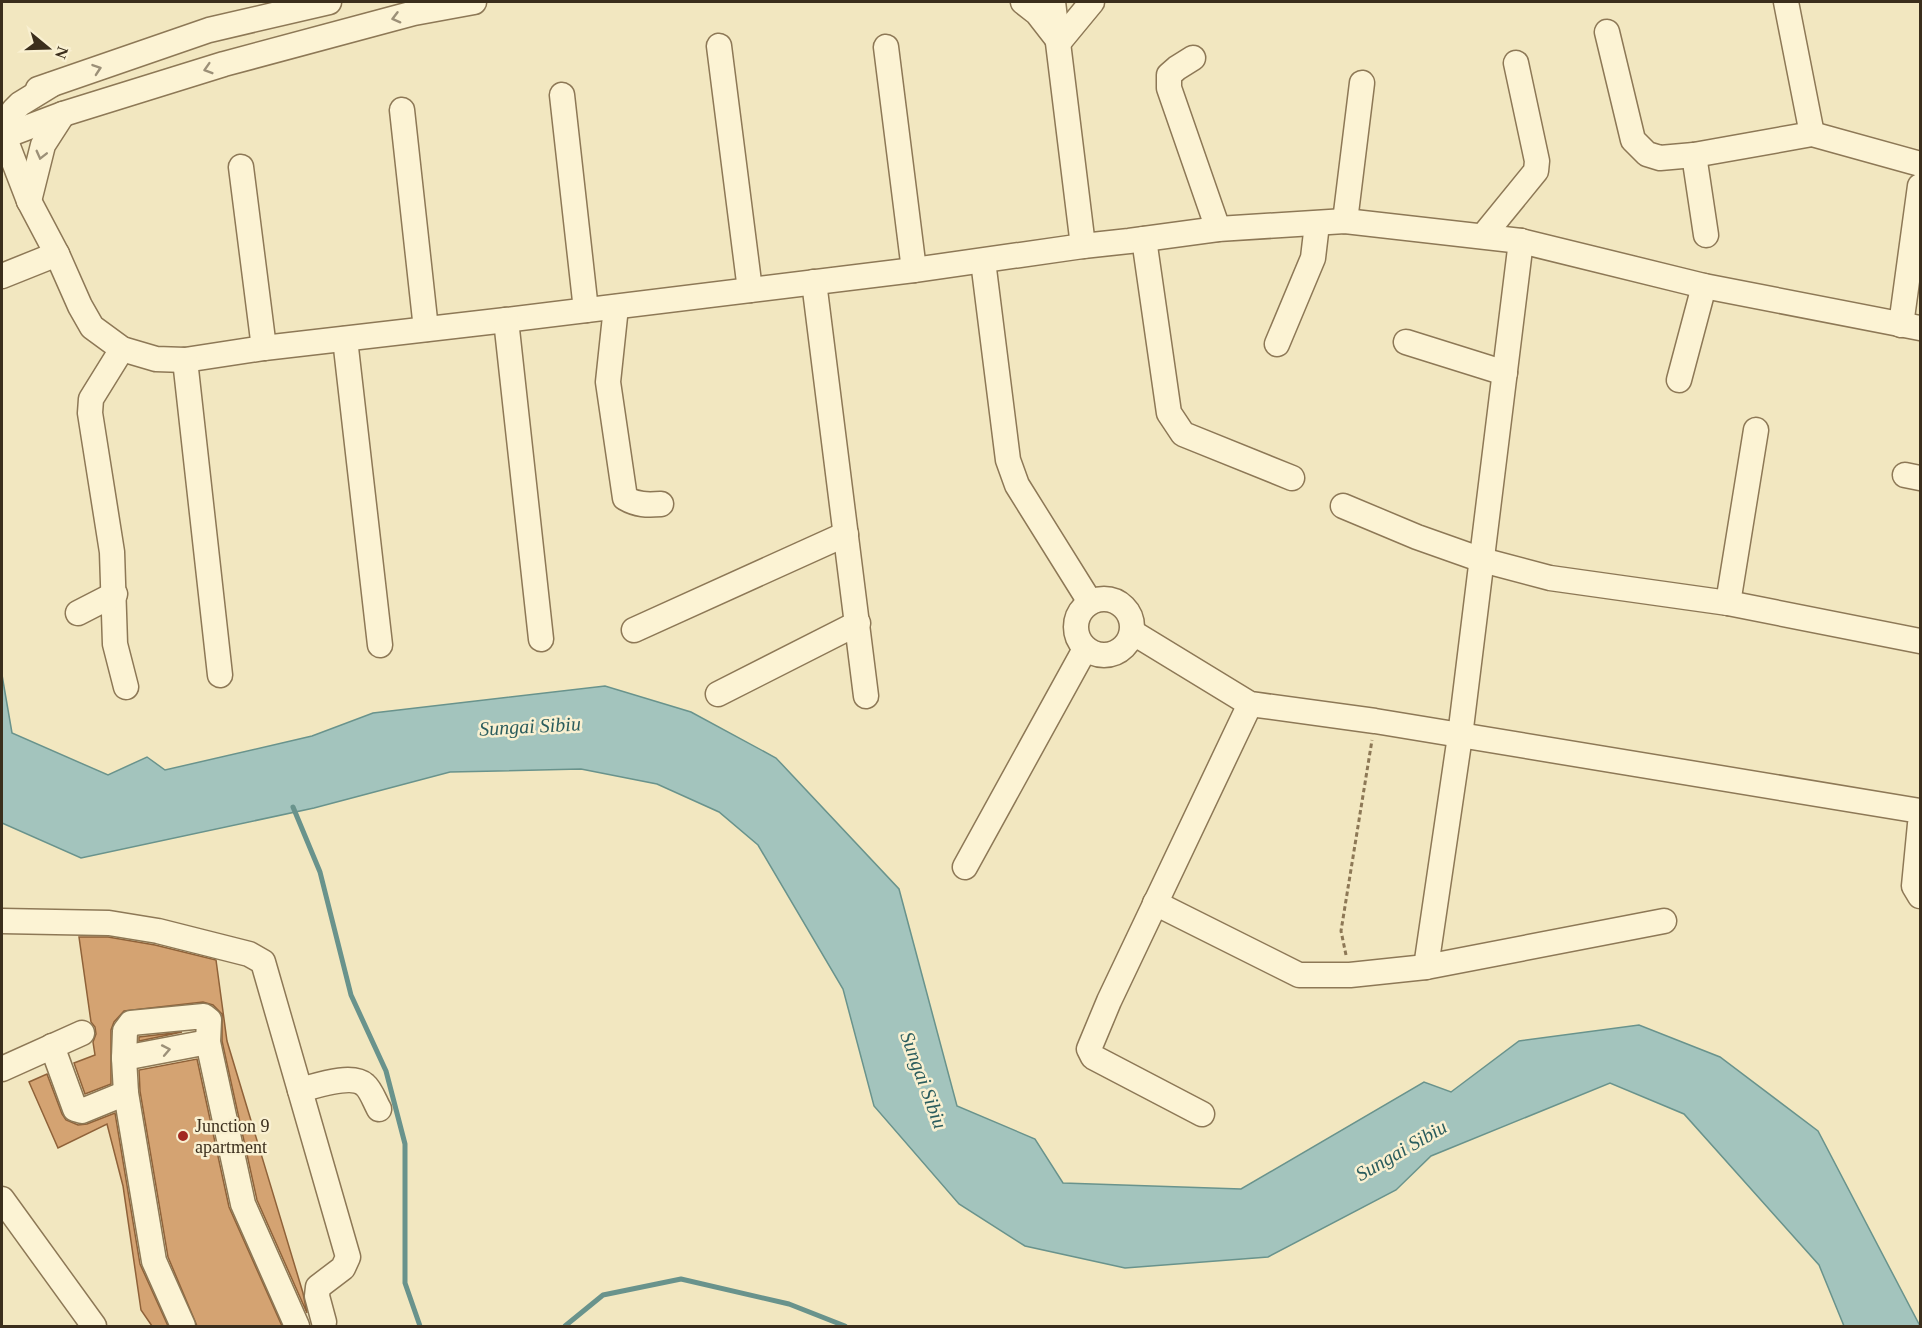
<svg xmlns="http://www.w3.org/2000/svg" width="1922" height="1328" font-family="'Times New Roman',serif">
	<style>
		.water { fill: #a3c4bd; stroke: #69938c; stroke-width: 1.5 }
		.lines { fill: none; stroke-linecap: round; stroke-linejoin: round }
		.stream { stroke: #69938c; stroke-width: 5 }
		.building { fill: #d4a372; stroke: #8f6239; stroke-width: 1.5 }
		.minor-casing { stroke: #8d7856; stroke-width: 27 }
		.path { stroke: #8d7856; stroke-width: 3; stroke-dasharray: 4.5 3; stroke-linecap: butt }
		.minor { stroke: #fcf3d4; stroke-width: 24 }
		.oneway { stroke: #9c9078 }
		.poi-dot { fill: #a22920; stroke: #f9f0d1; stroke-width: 2 }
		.labels { text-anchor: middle; stroke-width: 5; stroke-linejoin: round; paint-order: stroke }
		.poi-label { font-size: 18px; fill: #3b2e1c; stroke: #f9f0d1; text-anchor: start }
		.water-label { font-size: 20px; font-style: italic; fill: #2a5c5d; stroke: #f9f0d1 }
	</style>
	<rect width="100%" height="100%" fill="#f2e7c0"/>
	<!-- water -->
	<polygon class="water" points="2,675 12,733 108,775 147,757 165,770 312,736 373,713 605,686 691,712 776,758 899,889 957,1106 1035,1139 1063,1183 1241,1189 1424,1082 1451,1092 1519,1041 1639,1025 1720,1057 1818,1131 1920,1326 1844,1326 1819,1265 1684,1114 1610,1083 1431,1156 1396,1190 1268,1257 1125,1268 1025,1246 959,1204 874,1106 843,989 758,845 719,812 657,784 581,769 450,772 314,808 81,858 2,823"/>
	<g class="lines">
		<!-- stream -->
		<g class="stream">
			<polyline points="293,807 320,872 351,995 386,1071 405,1144 405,1283 420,1326"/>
			<polyline points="565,1326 603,1295 681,1279 789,1304 845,1326"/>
		</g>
	</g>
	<!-- building -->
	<g class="building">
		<polygon points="79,937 108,937 155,945 216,960 227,1041 303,1293 307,1313 257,1200 222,1041 222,1014 213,1005 203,1002 124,1011 114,1022 111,1030 111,1084 85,1094 74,1063 95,1055 93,1042 96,1034 95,1027 91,1022"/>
		<polygon points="182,1032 139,1041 139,1037"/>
		<polygon points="197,1059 229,1207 282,1326 197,1326 168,1257 140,1091 139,1070"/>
		<polygon points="47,1074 62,1114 66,1120 78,1125 87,1124 115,1113 140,1264 168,1326 152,1326 141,1310 123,1186 107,1124 58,1148 29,1082"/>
	</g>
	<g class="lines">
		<!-- minor casing -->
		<g class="minor-casing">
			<g id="minor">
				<polyline points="1023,2 1037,13 1058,40"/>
				<polyline points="1053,2 1083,246 1129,241 1218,229 1345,221 1521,241 1704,286 1920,328"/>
				<polyline points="1786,2 1812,134"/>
				<polyline points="1607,32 1633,140 1647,154 1660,158 1694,155 1812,134 1920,164"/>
				<polyline points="1059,42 1092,2"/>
				<polyline points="719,46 750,290"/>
				<polyline points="886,47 914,270"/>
				<polyline points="1193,58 1177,68 1169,75 1169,88 1218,229"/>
				<polyline points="51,85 20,104 14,110 10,116 4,136 29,201 57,254 80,306 92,327 122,349 156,359 185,360 264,348 506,320 914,270 1083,246"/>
				<polyline points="38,89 209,30 329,2"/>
				<polyline points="562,95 586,310"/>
				<polyline points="402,110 426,329"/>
				<polyline points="2,137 63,114 224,64 414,13 474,2"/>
				<polyline points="1694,155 1706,235"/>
				<polyline points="241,167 264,348"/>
				<polyline points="29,201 43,145 63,114"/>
				<polyline points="1345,221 1362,83"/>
				<polyline points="1483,236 1536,171 1537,161 1516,63"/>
				<polyline points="1144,239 1169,413 1183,434 1292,478"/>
				<polyline points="983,261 1008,460 1017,485 1090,602"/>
				<polyline points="2,276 57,254"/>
				<polyline points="814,282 866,696"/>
				<path d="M616,307L608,382L625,498C637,505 647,505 661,504"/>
				<polyline points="506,320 541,639"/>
				<polyline points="1901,325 1920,186"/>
				<polyline points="345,339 380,645"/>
				<polyline points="1406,342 1505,373"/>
				<polyline points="1277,344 1313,258 1317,224"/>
				<polyline points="122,349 91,399 90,413 112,552 115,644 126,687"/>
				<polyline points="185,360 220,675"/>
				<polyline points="1679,380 1704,286"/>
				<polyline points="1905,475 1920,478"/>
				<polyline points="1343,506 1417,537 1482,560 1550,578 1728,603 1920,641"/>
				<circle cx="1104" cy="627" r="28"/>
				<polyline points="1728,603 1756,430"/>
				<polyline points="78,613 115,594"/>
				<polyline points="634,630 846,534"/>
				<polyline points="1132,632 1250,704 1375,721 1920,811"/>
				<polyline points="718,694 858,623"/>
				<polyline points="1920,824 1914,886 1920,896"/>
				<polyline points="965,867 1085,649"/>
				<polyline points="1155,903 1299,975 1350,975 1426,967 1664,921"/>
				<polyline points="2,921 109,923 158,931 249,954 263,962 348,1257 343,1268 318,1287 317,1296 324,1322"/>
				<polyline points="1426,967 1460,736 1521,241"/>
				<polyline points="52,1046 75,1109 82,1111 126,1093"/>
				<polyline points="124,1058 208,1042"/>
				<polyline points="2,1069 82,1033"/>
				<path d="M300,1090C316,1086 352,1073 365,1085C371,1090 375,1102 379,1109"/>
				<polyline points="1202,1114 1093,1057 1089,1049 1109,1001 1250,704"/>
				<polyline points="2,1199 94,1326"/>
				<polyline points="183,1326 154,1261 126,1093 124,1058 125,1031 131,1023 204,1016 209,1020 208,1042 243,1204 297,1326"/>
			</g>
		</g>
		<!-- path -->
		<polyline class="path" points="1346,955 1341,931 1372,740"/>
		<!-- minor -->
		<use href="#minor" class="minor"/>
	</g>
	<!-- one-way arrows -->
	<defs><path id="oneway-chevron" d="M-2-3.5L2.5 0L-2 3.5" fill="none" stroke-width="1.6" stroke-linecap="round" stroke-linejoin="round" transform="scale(1.5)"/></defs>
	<g class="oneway">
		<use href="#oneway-chevron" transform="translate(396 18) rotate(165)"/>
		<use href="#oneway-chevron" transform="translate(97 69) rotate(-19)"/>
		<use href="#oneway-chevron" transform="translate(208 69) rotate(163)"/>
		<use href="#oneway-chevron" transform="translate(41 155) rotate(104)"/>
		<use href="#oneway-chevron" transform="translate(166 1050) rotate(-11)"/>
	</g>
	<!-- markers -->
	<circle class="poi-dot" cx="183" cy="1136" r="6"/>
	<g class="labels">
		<!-- poi labels -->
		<g class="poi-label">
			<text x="195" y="1132">Junction 9<tspan x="195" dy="21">apartment</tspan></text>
		</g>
		<!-- water labels -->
		<g class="water-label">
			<text transform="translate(530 726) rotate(-3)" y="7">Sungai Sibiu</text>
			<text transform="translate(924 1080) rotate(70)" y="7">Sungai Sibiu</text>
			<text transform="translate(1401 1150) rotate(-30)" y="7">Sungai Sibiu</text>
		</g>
	</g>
	<!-- border -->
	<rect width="1922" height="1328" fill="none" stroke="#3b2e1c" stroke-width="6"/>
	<!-- north arrow -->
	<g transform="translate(48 48) rotate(109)" stroke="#f9f0d1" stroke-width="4.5" paint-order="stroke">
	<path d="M0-4.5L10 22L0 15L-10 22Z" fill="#3b2e1c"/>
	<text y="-9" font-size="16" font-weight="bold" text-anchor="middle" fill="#3b2e1c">N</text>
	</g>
</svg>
